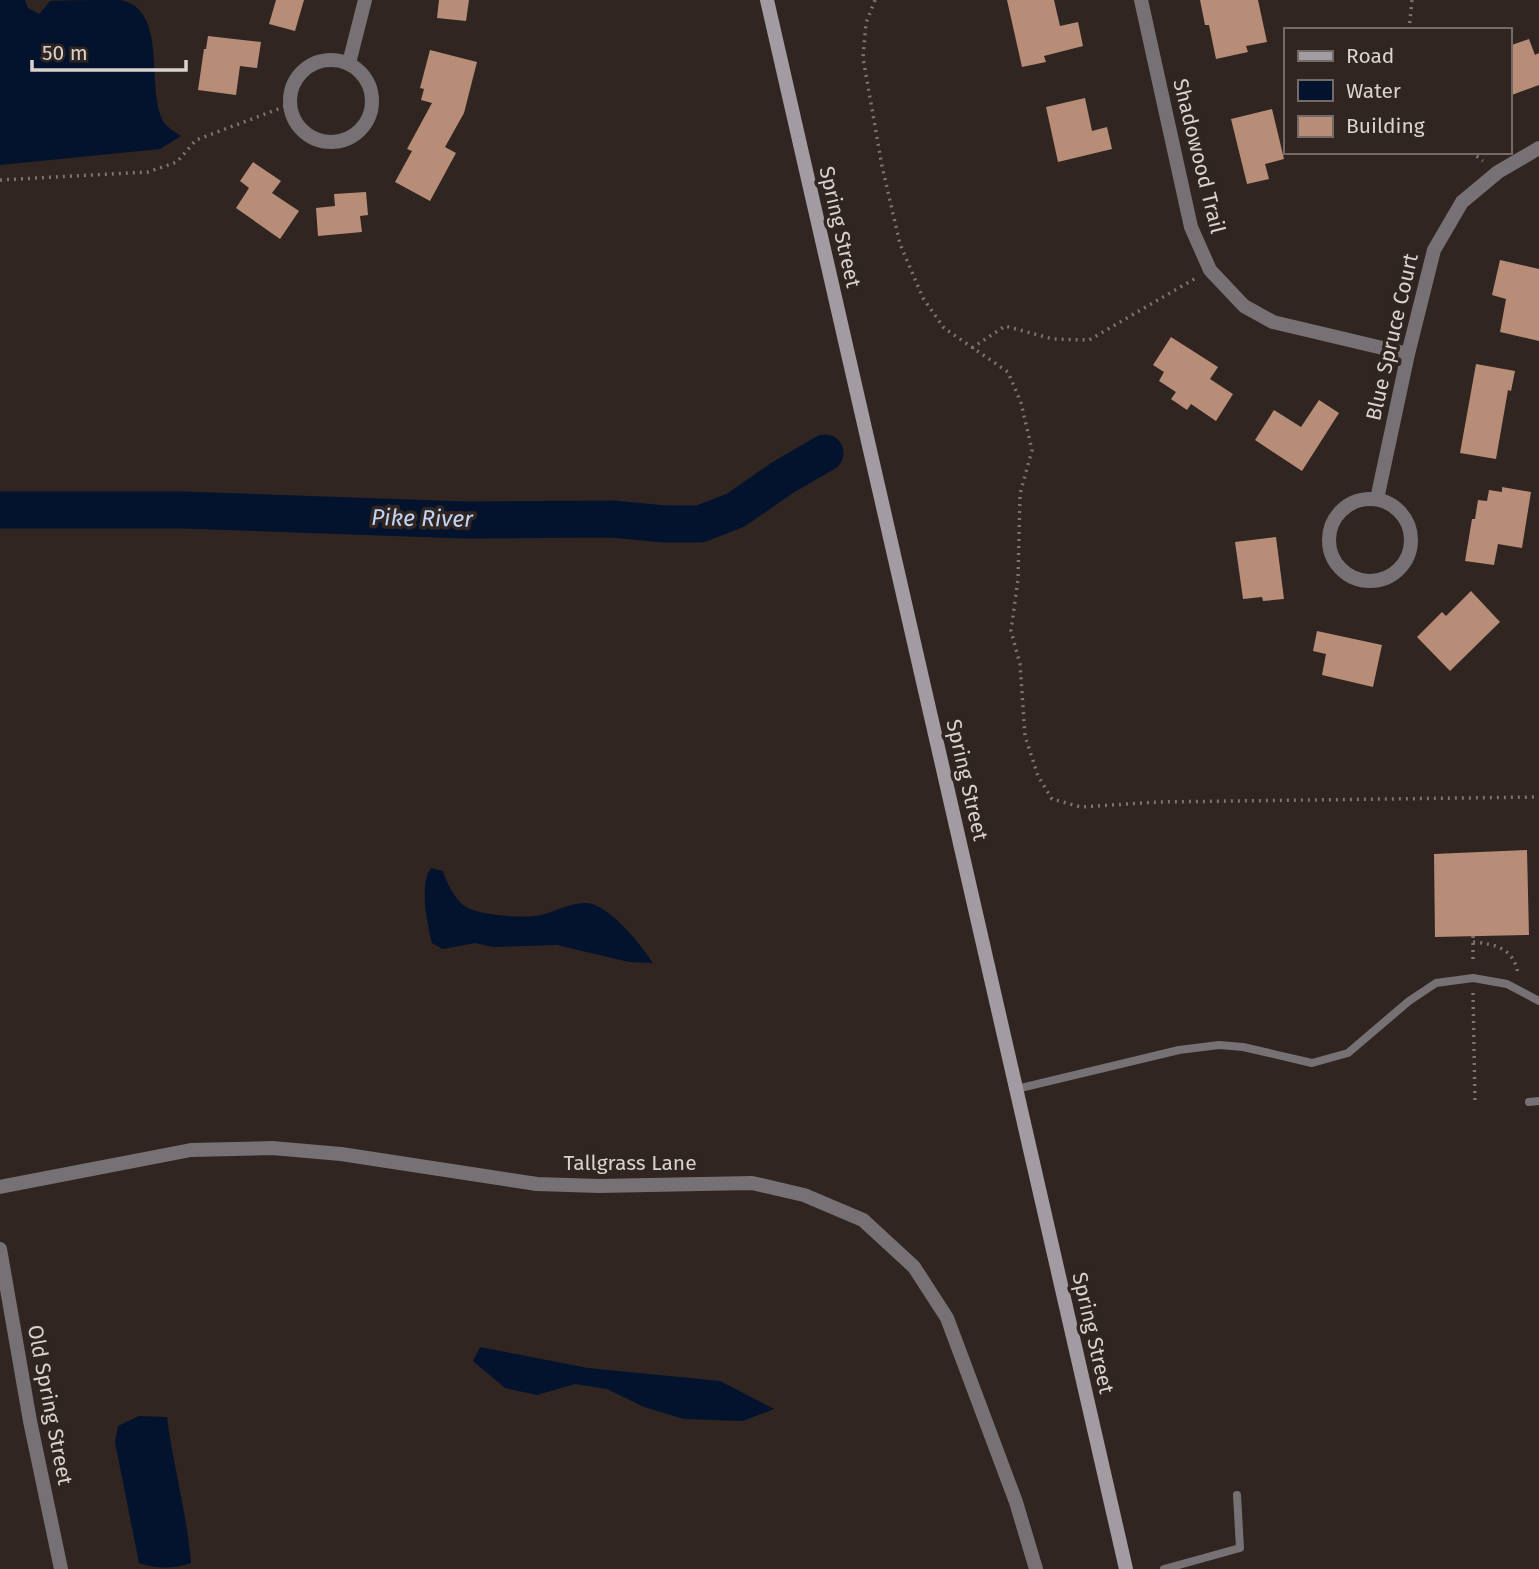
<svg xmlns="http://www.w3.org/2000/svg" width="1539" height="1569" font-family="'Fira Sans',sans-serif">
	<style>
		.water { fill: #03132e }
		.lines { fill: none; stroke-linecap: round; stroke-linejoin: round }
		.river { stroke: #03132e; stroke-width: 37 }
		.building { fill: #b88d78 }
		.path { stroke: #7d7470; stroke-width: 3.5; stroke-dasharray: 2 5; stroke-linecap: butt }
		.service { stroke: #767175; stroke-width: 8 }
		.minor { stroke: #767175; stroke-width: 14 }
		.tertiary { stroke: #767175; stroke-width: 14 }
		.secondary { stroke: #a29ba2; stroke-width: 14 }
		.labels { text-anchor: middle; stroke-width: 7; stroke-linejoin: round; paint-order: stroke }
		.street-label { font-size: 21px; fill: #d9d2ce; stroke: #302520 }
		.water-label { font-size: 23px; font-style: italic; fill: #bfd5f8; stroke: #302520 }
	</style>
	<rect width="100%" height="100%" fill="#302520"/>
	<!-- water -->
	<g class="water">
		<path d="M0,0H25L28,8L39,14L50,1C68,0 104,0 121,0C172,11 142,99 167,126C171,130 177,133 181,136L160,149L0,165Z"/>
		<path d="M431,868L443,871C447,883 454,899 466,907C480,915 524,919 540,915C554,912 572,902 587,903C610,905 641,945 653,963L629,962L557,945L493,947L475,943L443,949L432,943C427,924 419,884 431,868Z"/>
		<polygon points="480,1347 588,1368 720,1381 774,1409 743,1421 684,1419 644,1407 607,1389 575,1384 537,1395 505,1388 473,1361"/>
		<path d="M139,1416L167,1417C173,1466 187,1513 191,1563C173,1569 157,1569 139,1563L115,1442L118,1426Z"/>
	</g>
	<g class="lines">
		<!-- river -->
		<polyline class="river" points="0,510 183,510 465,520 612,519 665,524 700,524 736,510 782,478 825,453"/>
	</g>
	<!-- building -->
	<g class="building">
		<polygon points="276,0 304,0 295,31 269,24"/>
		<polygon points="439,0 469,0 466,21 437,18"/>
		<polygon points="1007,0 1054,0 1060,26 1078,22 1083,46 1044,56 1046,62 1022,67"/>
		<polygon points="1200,0 1258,0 1267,42 1246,46 1248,52 1216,59 1209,25 1205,25"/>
		<polygon points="208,36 261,42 257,68 240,66 236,95 198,90 204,49 206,49"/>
		<polygon points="1529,39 1535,55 1539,53 1539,85 1509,96 1509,46"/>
		<polygon points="430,50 477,62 464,113 445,147 456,153 430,201 395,182 412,151 407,149 432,103 421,100 424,89 420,88"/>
		<polygon points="1085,98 1092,131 1107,127 1112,149 1058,162 1046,107"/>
		<polygon points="1272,109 1284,159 1265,164 1269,179 1247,184 1231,119"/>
		<polygon points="253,162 281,181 272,193 299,211 280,239 236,208 249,188 240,181"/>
		<polygon points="366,192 368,215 360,216 362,232 318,236 316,208 335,206 334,194"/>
		<polygon points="1500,260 1539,269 1539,341 1500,332 1506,299 1492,295"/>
		<polygon points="1171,337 1218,367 1210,379 1233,394 1216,421 1191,404 1187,410 1171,399 1176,392 1159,381 1164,372 1153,365"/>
		<polygon points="1476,364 1515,371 1511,391 1508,390 1496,459 1460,453"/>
		<polygon points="1319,400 1339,413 1302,471 1255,440 1274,410 1301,427"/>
		<polygon points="1502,487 1531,492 1522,548 1498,544 1494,565 1465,561 1472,519 1475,519 1478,500 1487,501 1489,490 1502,492"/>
		<polygon points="1276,537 1284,599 1263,601 1262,597 1243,599 1235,542"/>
		<polygon points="1471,591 1500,622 1450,671 1417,637 1442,612 1446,616"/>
		<polygon points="1317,631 1382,645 1373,687 1322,675 1326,654 1313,651"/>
		<polygon points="1527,850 1529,935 1435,937 1434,854"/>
	</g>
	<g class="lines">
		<!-- path -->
		<g class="path">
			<polyline points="875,0 866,23 863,58 882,166 900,244 923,298 944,328 1008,372 1021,403 1032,450 1020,494 1018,579 1011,631 1020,664 1025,736 1038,776 1052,799 1081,807 1158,802 1539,797"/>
			<polyline points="1409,30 1412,0"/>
			<polyline points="1471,152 1483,161"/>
			<polyline points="0,180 148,172 177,162 196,140 289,105"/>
			<polyline points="972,348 1005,326 1053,339 1089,340 1196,278"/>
			<polyline points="1473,936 1473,964"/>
			<path d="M1473,942C1496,944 1515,949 1518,975"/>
			<polyline points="1473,993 1475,1103"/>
		</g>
		<!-- service -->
		<g class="service">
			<polyline points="1016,1089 1179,1050 1219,1045 1243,1047 1312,1063 1348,1053 1409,1001 1436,983 1473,978 1507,984 1539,1001"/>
			<polyline points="1529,1102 1539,1101"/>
			<polyline points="1164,1569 1240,1548 1237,1495"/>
		</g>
		<!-- minor -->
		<g class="minor">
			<polyline points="1141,0 1191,227 1210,270 1244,306 1273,322 1408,354"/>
			<circle cx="331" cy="101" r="41"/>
			<polyline points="349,63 365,0"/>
			<circle cx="1370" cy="540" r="41"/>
			<polyline points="1377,499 1408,354 1434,250 1462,202 1498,172 1539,148"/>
			<polyline points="0,1187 191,1150 272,1148 341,1154 537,1184 599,1186 752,1183 804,1195 863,1220 914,1267 947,1318 1016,1502 1036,1569"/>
		</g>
		<!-- tertiary -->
		<polyline class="tertiary" points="0,1249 30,1421 61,1569"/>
		<!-- secondary -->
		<polyline class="secondary" points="767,0 1126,1569"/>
	</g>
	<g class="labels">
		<!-- street labels -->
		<g class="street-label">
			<text transform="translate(1199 156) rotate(76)" y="7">Shadowood Trail</text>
			<text transform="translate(840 227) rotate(77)" y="7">Spring Street</text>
			<text transform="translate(1392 337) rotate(-77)" y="7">Blue Spruce Court</text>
			<text transform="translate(967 780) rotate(77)" y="7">Spring Street</text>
			<text x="630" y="1170">Tallgrass Lane</text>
			<text transform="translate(1093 1333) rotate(77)" y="7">Spring Street</text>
			<text transform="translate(50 1405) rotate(79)" y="7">Old Spring Street</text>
		</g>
		<!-- water labels -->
		<g class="water-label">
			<text transform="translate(422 518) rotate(1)" y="8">Pike River</text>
		</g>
	</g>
	<!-- legend -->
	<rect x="1284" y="28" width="228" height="126" fill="#302520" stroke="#746a66" stroke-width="2"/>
	<rect x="1298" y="51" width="35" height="10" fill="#a29ba2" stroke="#746a66" stroke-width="2"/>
	<text x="1346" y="63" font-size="21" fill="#d9d2ce">Road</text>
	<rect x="1298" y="80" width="35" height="21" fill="#03132e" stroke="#746a66" stroke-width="2"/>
	<text x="1346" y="98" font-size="21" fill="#d9d2ce">Water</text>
	<rect x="1298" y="116" width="35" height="21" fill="#b88d78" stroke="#746a66" stroke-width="2"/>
	<text x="1346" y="133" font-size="21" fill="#d9d2ce">Building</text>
	<!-- scale -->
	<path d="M32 60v10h154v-10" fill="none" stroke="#d9d2ce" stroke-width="3.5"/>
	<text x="42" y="60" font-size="21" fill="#d9d2ce" stroke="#302520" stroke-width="5" paint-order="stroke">50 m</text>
</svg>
